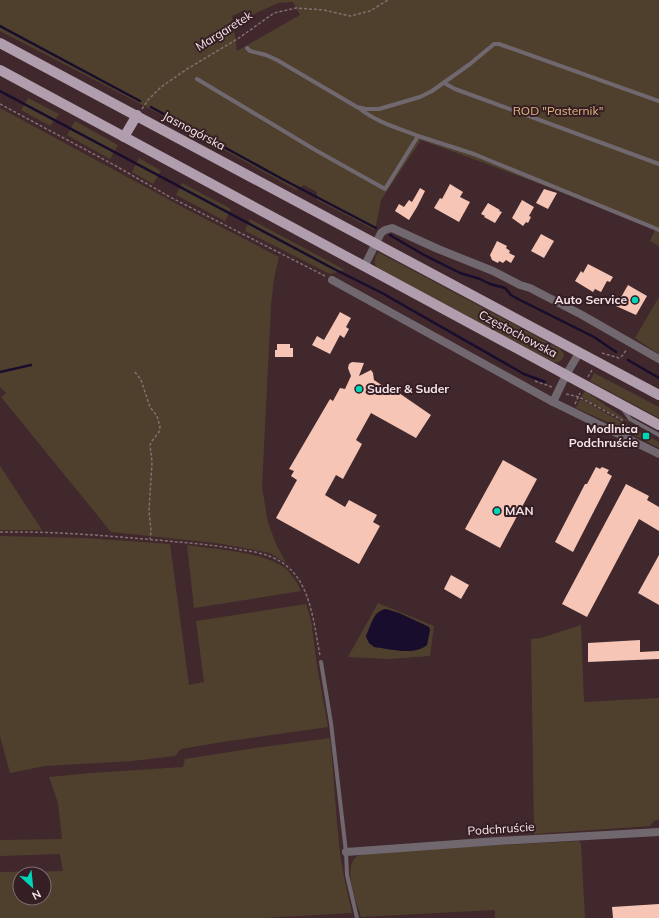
<svg xmlns="http://www.w3.org/2000/svg" width="659" height="918" font-family="Mulish,sans-serif">
	<style>
		.green { fill: #4f402d; fill-rule: evenodd }
		.water { fill: #180d2d }
		.lines { fill: none; stroke-linecap: round; stroke-linejoin: round }
		.stream { stroke: #180d2d; stroke-width: 2.5 }
		.building { fill: #f6c5b5 }
		.path { stroke: #836e72; stroke-width: 1.5; stroke-dasharray: 3 2; stroke-linecap: butt }
		.lane { stroke: #70676f; stroke-width: 4 }
		.street { stroke: #70676f; stroke-width: 8 }
		.primary { stroke: #b09dad; stroke-width: 10 }
		.poi-dot { fill: #00d5b7; stroke: #351e24; stroke-width: 1.5 }
		.labels { text-anchor: middle; stroke-width: 4; stroke-linejoin: round; paint-order: stroke }
		.street-label { font-size: 12px; fill: #f5e5e8; stroke: #351e24 }
		.park-label { font-size: 12px; fill: #e3b77d; stroke: #351e24 }
		.poi-label { font-size: 12px; font-weight: bold; fill: #f5e5e8; stroke: #351e24; text-anchor: end }
	</style>
	<rect width="100%" height="100%" fill="#40282d"/>
	<!-- green -->
	<g class="green">
		<path d="M0,0H659V246L650,241L656,228L487,164L421,140L381,200L375,230L317,200V192L304,185L296,190L160,114L0,31ZM293,2L300,15L237,51L232,16L245,10L252,15L278,3Z"/>
		<polygon points="28,98 59,114 50,126 21,110"/>
		<polygon points="0,108 188,210 279,257 274,278 271,306 262,487 268,523 276,544 286,563 270,553 255,550 216,543 111,532 1,397 6,393 0,387"/>
		<polygon points="75,121 118,145 110,159 67,135"/>
		<polygon points="139,158 161,171 153,184 132,172"/>
		<polygon points="182,183 231,209 225,221 176,195"/>
		<polygon points="250,219 345,270 330,274 245,231"/>
		<path d="M378,252L560,349L564,354L563,358L559,362H554L378,268C372,263 375,258 378,252Z"/>
		<polygon points="659,297 659,354 635,338"/>
		<polygon points="594,373 659,407 659,418 590,381"/>
		<polygon points="585,391 632,424 584,399 582,396"/>
		<polygon points="580,400 582,400 646,435 645,437 649,439 650,437 659,442 659,448 612,424 576,408"/>
		<polygon points="0,466 42,530 0,530"/>
		<polygon points="0,536 85,538 170,544 189,685 204,682 196,621 306,604 311,620 317,666 328,727 222,742 181,749 175,756 132,761 45,766 10,773 0,736"/>
		<path d="M187,545C213,549 267,552 286,569C292,575 298,583 301,591L194,608Z"/>
		<path d="M378,603L434,626L430,656L389,659L348,657ZM386,609L399,613L429,627L430,630L427,645L423,648L413,651L374,647L367,640L366,636L376,613Z"/>
		<polygon points="581,625 584,702 659,698 659,819 654,821 650,826 534,834 531,639 541,638"/>
		<path d="M330,738C334,773 335,808 339,843C341,867 347,890 352,913L263,918H0V872L63,871L60,854L0,856V840L62,839L58,803L49,777L91,773L183,767L185,759L255,748ZM20,874H44V898H20Z"/>
		<path d="M579,841L581,844L585,918H495V910L361,917C357,903 343,871 355,858C358,855 363,854 366,852Z"/>
	</g>
	<!-- water -->
	<path class="water" d="M386,609L399,613L429,627L430,630L427,645C413,656 390,649 374,647L369,643L366,636C371,626 373,611 386,609Z"/>
	<g class="lines">
		<!-- stream -->
		<g class="stream">
			<polyline points="0,26 140,101"/>
			<polyline points="0,91 334,269 382,293 524,374 545,382"/>
			<polyline points="151,107 284,180 376,228"/>
			<polyline points="390,235 424,255 460,273 480,279 490,284 505,288 511,295 518,299 594,337 616,352"/>
			<polyline points="628,360 659,378"/>
			<polyline points="0,372 31,365"/>
		</g>
	</g>
	<!-- building -->
	<g class="building">
		<polygon points="450,184 463,192 460,197 470,202 459,222 434,208 440,198 442,199"/>
		<polygon points="420,188 425,191 417,207 409,220 395,211 399,204 404,207 409,200 412,202"/>
		<polygon points="544,189 557,193 548,209 536,203"/>
		<polygon points="522,200 534,207 529,216 531,217 528,223 526,222 523,226 512,218"/>
		<polygon points="488,203 500,210 499,211 502,212 495,223 484,217 485,216 481,214"/>
		<polygon points="541,234 554,241 544,258 531,251"/>
		<polygon points="497,241 507,246 506,248 510,251 509,253 515,256 511,263 506,260 503,263 499,261 498,263 492,260 490,255"/>
		<polygon points="588,264 613,277 610,282 607,281 601,292 595,289 593,292 575,281 581,271 583,273"/>
		<polygon points="628,285 647,296 636,315 616,306"/>
		<polygon points="340,312 351,318 346,327 349,329 344,338 340,335 330,354 312,345 317,336 324,340"/>
		<polygon points="277,344 290,344 290,348 293,348 293,357 275,357 275,350 277,350"/>
		<polygon points="352,362 364,363 359,376 371,370 373,373 374,380 386,388 388,384 401,390 399,393 431,415 416,438 371,413 356,440 362,444 343,479 336,475 325,495 345,507 349,500 377,515 373,522 380,526 359,564 276,518 297,480 291,476 294,471 289,469 330,399 333,401 340,388 345,389 351,376 348,368 349,364"/>
		<polygon points="503,460 537,479 500,548 465,529"/>
		<polygon points="596,467 600,469 602,467 609,470 607,473 612,476 573,552 555,542 585,484 587,484"/>
		<polygon points="626,484 649,496 647,500 659,507 659,531 639,519 587,617 562,604"/>
		<polygon points="659,555 659,605 638,593"/>
		<polygon points="451,575 469,585 461,599 444,589"/>
		<polygon points="640,640 640,652 659,651 659,659 588,662 588,643"/>
		<polygon points="659,904 659,918 613,918 612,907"/>
	</g>
	<g class="lines">
		<!-- path -->
		<g class="path">
			<polyline points="0,104 116,166 168,196 325,276"/>
			<polyline points="142,109 148,100 161,87 187,69 239,38 274,13 296,8 324,10 350,16 370,11 388,0"/>
			<polyline points="602,353 619,358 622,356 627,349"/>
			<polyline points="135,372 141,380 150,407 157,416 160,427 159,432 152,441 150,445 152,462 149,511 151,531 150,539"/>
			<polyline points="588,377 592,370"/>
			<polyline points="535,381 552,387"/>
			<polyline points="566,394 579,397 624,421"/>
			<polyline points="575,404 580,393"/>
			<path d="M0,532C59,531 120,537 179,542C200,544 221,546 242,550C251,551 261,553 269,556C277,559 284,563 290,569C311,588 315,629 320,656"/>
		</g>
		<!-- lane -->
		<g class="lane">
			<polyline points="247,48 250,51 266,55 277,60 357,107 366,109 379,109 420,97 432,91 470,64 494,44 499,44 659,101"/>
			<path d="M197,79L317,151L385,189L418,136C398,128 376,122 359,108"/>
			<polyline points="444,83 455,89 659,164"/>
			<polyline points="418,136 474,154 659,230"/>
			<polyline points="623,409 630,419 659,435"/>
			<polyline points="321,662 331,723 346,852 347,875 357,918"/>
		</g>
		<!-- street -->
		<g class="street">
			<polyline points="364,267 381,233 385,230 392,228 438,249 493,271 520,285 530,288 582,315 659,359"/>
			<polyline points="332,280 553,402 659,454"/>
			<polyline points="553,402 566,375 579,353"/>
			<polyline points="346,852 498,841 659,832"/>
		</g>
		<!-- primary -->
		<g class="primary">
			<polyline points="0,43 659,395"/>
			<polyline points="0,70 659,425"/>
			<polyline points="124,137 137,115"/>
		</g>
	</g>
	<!-- markers -->
	<g class="poi-dot">
		<circle cx="635" cy="300" r="4"/>
		<circle cx="359" cy="389" r="4"/>
		<rect x="642" y="432" width="8" height="8" rx="2"/>
		<circle cx="497" cy="511" r="4"/>
	</g>
	<g class="labels">
		<!-- street labels -->
		<g class="street-label">
			<text transform="translate(224 31) rotate(-32)" y="4">Margaretek</text>
			<text transform="translate(194 131) rotate(28)" y="4">Jasnogórska</text>
			<text transform="translate(518 334) rotate(28)" y="4">Częstochowska</text>
			<text transform="translate(501 829) rotate(-4)" y="4">Podchruście</text>
		</g>
		<!-- park labels -->
		<g class="park-label">
			<text x="558" y="115">ROD "Pasternik"</text>
		</g>
		<!-- poi labels -->
		<g class="poi-label">
			<text x="627" y="304">Auto Service</text>
			<text x="367" y="393" text-anchor="start">Suder &amp; Suder</text>
			<text x="638" y="433">Modlnica<tspan x="638" dy="14">Podchruście</tspan></text>
			<text x="505" y="515" text-anchor="start">MAN</text>
		</g>
	</g>
	<!-- north arrow -->
	<g transform="translate(32 886) rotate(153)"><circle r="19" fill="#351e24" stroke="#826e72"/>
	<path d="M0-3L7 15L0 10L-7 15Z" fill="#00d5b7"/>
	<text y="-6" font-size="11" font-weight="bold" text-anchor="middle" fill="#f5e5e8">N</text>
	</g>
</svg>
